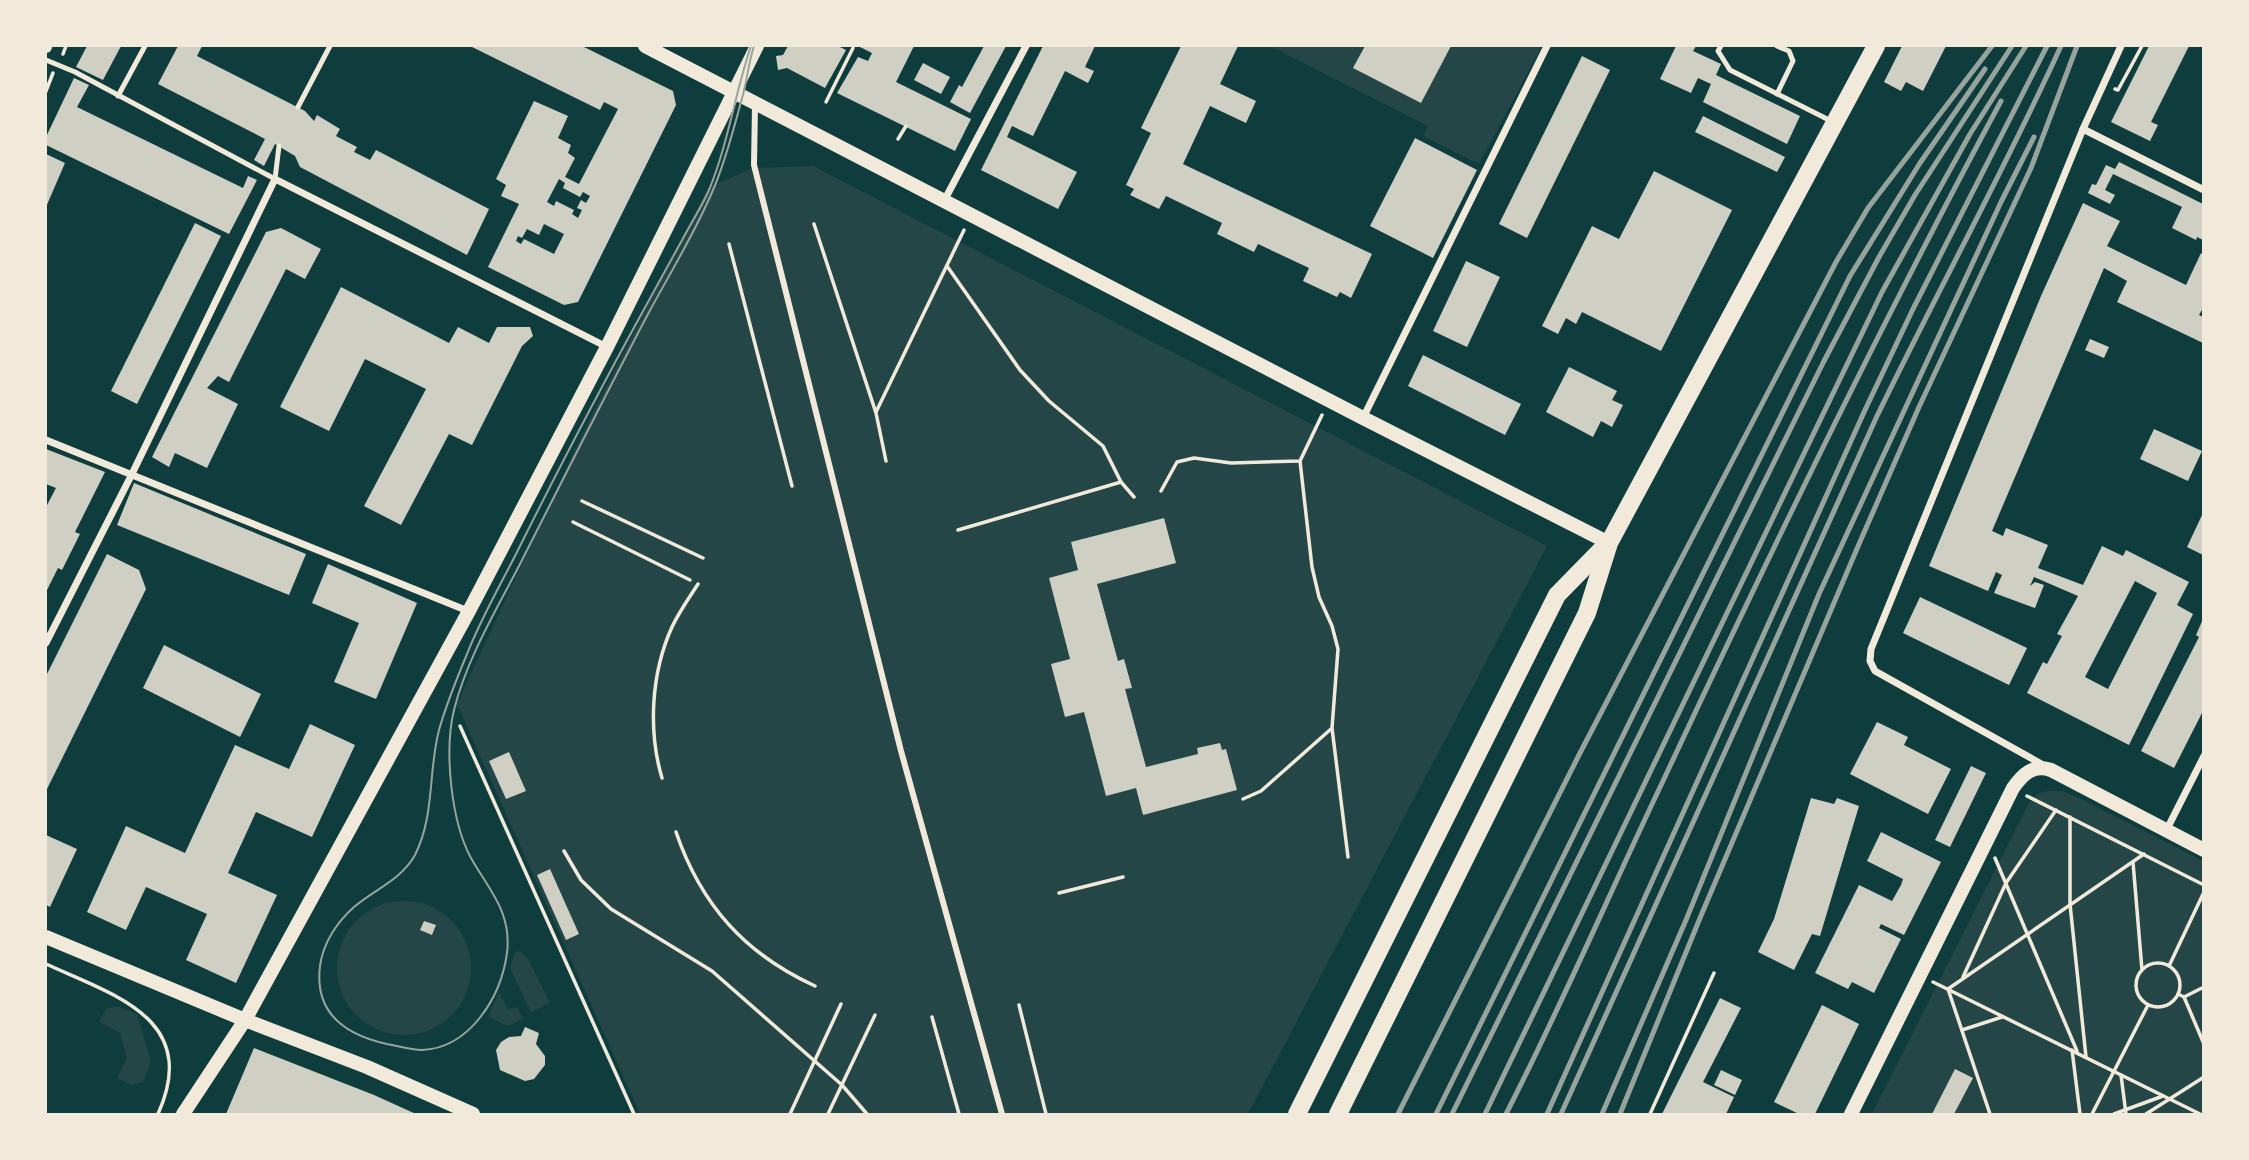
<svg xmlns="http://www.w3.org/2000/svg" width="2249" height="1160" font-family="'Roboto Serif',serif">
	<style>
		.green { fill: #244646 }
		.building { fill: #cfcfc3; fill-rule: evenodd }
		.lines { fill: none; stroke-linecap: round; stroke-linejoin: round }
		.path { stroke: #f1e9da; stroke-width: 3.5 }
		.service { stroke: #f1e9da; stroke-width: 5 }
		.pedestrian { stroke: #f1e9da; stroke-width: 6 }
		.minor { stroke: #f1e9da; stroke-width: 7 }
		.tertiary { stroke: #f1e9da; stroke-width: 12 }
		.secondary { stroke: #f1e9da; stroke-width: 14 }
		.primary { stroke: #f1e9da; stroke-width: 18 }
		.tram { stroke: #97a49c; stroke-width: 2 }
		.rail { stroke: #97a49c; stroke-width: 5 }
	</style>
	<rect width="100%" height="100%" fill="#0f3d3e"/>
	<!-- green -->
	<g class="green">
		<polygon points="1270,46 1542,46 1479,164 1423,136 1428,126"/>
		<polygon points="813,166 1547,546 1248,1114 640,1114 457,704 584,430 708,188 753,168"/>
		<polygon points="2047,791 2062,791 2079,798 2203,861 2203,1114 1872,1114 2029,803 2037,794"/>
		<circle cx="404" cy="968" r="67"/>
		<polygon points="520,951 528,959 550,1003 531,1012 510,968 515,952"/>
		<polygon points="499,992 508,1010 517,1007 523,1019 508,1026 488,1017"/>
		<polygon points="117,1006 137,1014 151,1062 143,1082 132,1085 117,1078 127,1058 120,1033 99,1022 106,1009"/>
	</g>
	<!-- building -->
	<g class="building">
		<polygon points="87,46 121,46 103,80 76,67"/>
		<polygon points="178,46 202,46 197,56 305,111 314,121 317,115 340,129 336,136 357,147 354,152 370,160 376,150 489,209 467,255 300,167 295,156 275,144 264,166 254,160 265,139 158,84"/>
		<path d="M470,46H582L673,91L676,105L578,302L564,305L488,267L519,204L501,196L506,185L496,179L534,101L568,116L558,138L571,145L568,153L575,158L565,177L579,184L618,109L604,102L600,110ZM559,179L565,183L563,188L580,197L583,192L590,196L586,203L581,200L577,208L582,210L578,218L572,214L574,210L556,201L554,206L547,202ZM544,224L564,234L554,254L524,239L521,244L516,241L518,236L522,238L527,229L539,235Z"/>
		<polygon points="788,46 838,46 846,50 825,88 787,68 778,70 776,56 783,55"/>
		<polygon points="858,46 914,46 896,82 971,119 955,151 837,93 858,57 868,61 872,53"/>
		<polygon points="984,46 1006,46 970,113 950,102 959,85 962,87"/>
		<polygon points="1043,46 1095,46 1085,67 1094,71 1088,83 1065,71 1033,136 1012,126 1007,137 1077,172 1058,209 981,170"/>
		<polygon points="1181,46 1238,46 1220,84 1256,101 1246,123 1210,106 1183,164 1372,254 1351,298 1340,292 1337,297 1303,281 1309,268 1258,244 1254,252 1217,234 1222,223 1166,196 1159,209 1130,195 1134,189 1126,185 1151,133 1141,128"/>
		<polygon points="1365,46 1451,46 1421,103 1353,68"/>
		<polygon points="1676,46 1696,46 1693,51 1721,64 1716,75 1800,116 1787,144 1703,102 1711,84 1698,78 1691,93 1660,79"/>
		<polygon points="1902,46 1946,46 1923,91 1906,82 1901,91 1884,82"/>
		<polygon points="2149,46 2189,46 2151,122 2158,125 2150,141 2111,122"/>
		<polygon points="1582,56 1610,70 1527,238 1499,224"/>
		<polygon points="923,63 950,77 941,94 914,80"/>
		<polygon points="74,78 89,85 77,107 243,188 248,176 257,180 229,234 46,145 46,137"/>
		<polygon points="1703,116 1785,157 1777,172 1695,132"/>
		<polygon points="1415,138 1477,170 1433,258 1370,226"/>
		<polygon points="46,154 65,163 46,207"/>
		<polygon points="2119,162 2203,204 2203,240 2197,237 2196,240 2172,228 2182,207 2113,174 2105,190 2115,195 2110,204 2088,193 2092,184 2096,185 2106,165 2115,169"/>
		<polygon points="1654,171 1732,210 1661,351 1582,312 1576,324 1566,318 1558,334 1542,326 1592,226 1619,239"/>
		<path d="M2083,203L2120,221L2107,246L2186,285L2201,253L2203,255V308L2199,315L2203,317V343L2117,302L2127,281L2104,268L1992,531L2003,536L2006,528L2048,545L2038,568L2083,585L2102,546L2123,556L2126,550L2189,582L2177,605L2193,614L2129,745L2027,693L2043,662L2047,664L2062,636L2057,634L2078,596L2034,577L2030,586L2035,582L2044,585L2035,608L1994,593L2002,575L1996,572L1988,591L1929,566L2041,296ZM2135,581L2157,593L2108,689L2085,677Z"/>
		<polygon points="195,223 221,236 137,404 111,391"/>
		<polygon points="281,228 321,249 305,279 286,269 229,382 218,376 207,388 238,404 207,468 175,453 169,467 152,457 266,232"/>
		<polygon points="1466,261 1500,277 1467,347 1433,331"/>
		<polygon points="341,287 449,343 458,327 489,343 497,327 530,327 533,336 522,346 472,445 449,434 401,525 364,506 426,389 365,359 329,431 280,407"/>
		<polygon points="2090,339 2109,347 2104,358 2085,350"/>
		<polygon points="1423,355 1521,404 1505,435 1408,386"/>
		<polygon points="1569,367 1617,391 1612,400 1623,405 1612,427 1601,421 1593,437 1546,412"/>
		<polygon points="2154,429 2202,451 2188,481 2140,459"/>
		<polygon points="46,449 105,472 75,532 80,534 62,570 58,568 46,592 46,507 56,488 46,484"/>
		<polygon points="134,483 306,554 289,595 117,525"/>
		<polygon points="2203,513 2203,555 2187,547"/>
		<polygon points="1164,518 1176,563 1097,584 1118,661 1124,659 1132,688 1125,689 1146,767 1198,754 1197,748 1220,743 1222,750 1226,749 1237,790 1143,815 1136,788 1106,796 1084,712 1065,717 1051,664 1070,659 1049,578 1078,570 1071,542"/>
		<polygon points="107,554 139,570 146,589 46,791 46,676"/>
		<polygon points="328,564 417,603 376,699 334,682 359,623 312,603"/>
		<polygon points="1920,597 2027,648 2009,685 1903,633"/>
		<polygon points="2203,619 2203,711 2174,768 2141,751 2199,637 2196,635"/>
		<polygon points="164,645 261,694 240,737 143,688"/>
		<polygon points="1877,722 1908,737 1904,745 1951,769 1928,814 1850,774"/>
		<polygon points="310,724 355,745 312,837 256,812 228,873 277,895 236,983 186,960 207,914 146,887 126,930 87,912 126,826 185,853 235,745 289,769"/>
		<polygon points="509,752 526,791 506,799 489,761"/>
		<polygon points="1971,766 1986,773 1950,847 1935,840"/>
		<polygon points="1811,798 1834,804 1837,798 1859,806 1820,936 1812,934 1794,970 1758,952 1774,919"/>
		<polygon points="1881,832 1941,862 1904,935 1881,924 1879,928 1901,939 1874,993 1852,982 1848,989 1815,973 1859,885 1892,901 1901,885 1903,879 1867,861"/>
		<polygon points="46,835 77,849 50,907 46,905"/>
		<polygon points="550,869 579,934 566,940 537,875"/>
		<polygon points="424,921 436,925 432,935 420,930"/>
		<polygon points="1720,998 1741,1008 1703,1082 1734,1097 1726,1114 1662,1114"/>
		<polygon points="1822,1005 1859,1024 1815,1114 1799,1114 1774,1102"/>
		<polygon points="525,1027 539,1033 536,1044 545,1056 545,1065 534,1079 525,1081 500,1070 496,1050 501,1042 509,1037 521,1036"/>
		<polygon points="254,1048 374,1095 416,1114 226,1114"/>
		<polygon points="1955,1069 1973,1078 1954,1114 1932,1114"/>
		<polygon points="1721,1070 1742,1080 1735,1095 1714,1085"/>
	</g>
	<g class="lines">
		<!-- path -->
		<g class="path">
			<polyline points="63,54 66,46"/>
			<polyline points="2115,89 2118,90 2142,46"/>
			<polyline points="46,91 53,73"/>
			<polyline points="826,102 853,48"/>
			<polyline points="898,139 906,126"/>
			<polyline points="814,224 876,413 886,461"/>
			<polyline points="729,244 792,486"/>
			<polyline points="947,266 1020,370 1049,401 1103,446 1121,482 1134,497"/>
			<polyline points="876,412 964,230"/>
			<polyline points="1300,461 1312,567 1319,597 1332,626 1338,649 1332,728 1348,857"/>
			<polyline points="1161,491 1177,462 1194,458 1231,463 1300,461 1322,415"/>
			<polyline points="582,501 703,558"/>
			<polyline points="573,522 690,580"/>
			<polyline points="958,530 1121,482"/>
			<polyline points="460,726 634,1114"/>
			<path d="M662,778C648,731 651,673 672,627C679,612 689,598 698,584"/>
			<polyline points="2027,796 2204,885"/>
			<polyline points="1243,799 1261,791 1331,729"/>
			<polyline points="2070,817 2070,904 2086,1057"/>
			<path d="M676,832C701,905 745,954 815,986"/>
			<polyline points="564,851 581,880 611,909 712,971 842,1085 867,1114"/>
			<polyline points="1995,858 2077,1051"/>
			<polyline points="2133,862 2142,970"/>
			<polyline points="1059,893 1123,877"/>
			<circle cx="2158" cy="985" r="22"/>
			<path d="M46,964C114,995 201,1019 158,1114"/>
			<polyline points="2169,966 2204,892"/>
			<polyline points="1963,977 2006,883 2056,810"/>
			<polyline points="1933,982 2200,1114"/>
			<polyline points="2178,994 2184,997 2204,1044"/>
			<polyline points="2184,997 2204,987"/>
			<polyline points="1019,1005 1046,1114"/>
			<polyline points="932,1017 959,1114"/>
			<polyline points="1962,1030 2002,1017"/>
			<polyline points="2072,1050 2080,1114"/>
			<polyline points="2121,1075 2126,1114"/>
			<polyline points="790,1114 841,1004"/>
			<polyline points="828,1114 875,1015"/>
			<polyline points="1650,1114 1714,973"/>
			<polyline points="1990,1114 1948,989 2144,854"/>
			<polyline points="2092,1114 2148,1005"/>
			<polyline points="2114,1114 2163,1096"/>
			<polyline points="2146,1114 2204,1077"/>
		</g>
		<!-- service -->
		<g class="service">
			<polyline points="1721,46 1718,51 1730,70 1833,122"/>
			<polyline points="1777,46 1789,51 1793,61 1777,94"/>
			<polyline points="46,60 75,72 275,179 279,146"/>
			<polyline points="118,96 145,46"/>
			<polyline points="298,107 330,46"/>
		</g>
		<!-- pedestrian -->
		<polyline class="pedestrian" points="755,105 754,165 901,751 1002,1114"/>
		<!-- minor -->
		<g class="minor">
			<polyline points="2083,129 2204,190"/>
			<polyline points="944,201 1026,46"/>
			<polyline points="1363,418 1547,46"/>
			<polyline points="46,440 468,611"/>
			<polyline points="46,643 131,476 275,179 607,347"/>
			<polyline points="2045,766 1875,671 1870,661 1871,649 2083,129 2121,46"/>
			<polyline points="2166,831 2204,756"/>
		</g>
		<!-- tertiary -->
		<polyline class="tertiary" points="46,47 46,46"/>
		<!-- secondary -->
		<g class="secondary">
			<polyline points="645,46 1363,418 1609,543"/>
			<polyline points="46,937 245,1020 367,1067 473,1114"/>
			<polyline points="183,1114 245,1020 469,611 607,347 757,46"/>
			<path d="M1851,1114L2013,788C2023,774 2033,764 2051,770L2204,850"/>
		</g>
		<!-- primary -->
		<g class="primary">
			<polyline points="1297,1114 1557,595 1606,545"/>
			<polyline points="1338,1114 1587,613 1609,543 1876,46"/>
		</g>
		<!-- tram -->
		<path class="tram" d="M751,46C735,93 728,144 709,190C703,204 694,218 687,231C672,258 657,286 642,313C599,391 558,470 518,550C501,584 481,618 467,654C457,678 446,705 439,730C428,772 435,815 415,855C401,880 375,889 354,907C337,922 323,943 320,966C314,1014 346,1035 387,1044C399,1046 410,1050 422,1050C470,1048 501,997 507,953C512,912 489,890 471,858C451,821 444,751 454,710C467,658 497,609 521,562C563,479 605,396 648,314C670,273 695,233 713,190C725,163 733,131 741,102C747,83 748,64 754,46"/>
		<!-- rail -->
		<g class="rail">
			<polyline points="1398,1114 1580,753 1836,262 1868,208 1992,46"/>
			<polyline points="1436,1114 1850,276 1920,163 1985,69"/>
			<polyline points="1452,1114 1824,361 1879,257 1915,195 2012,46"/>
			<polyline points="1485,1114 1882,292 1970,134 2026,46"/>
			<path d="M1506,1114C1562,1005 1610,892 1663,781C1770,552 1881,324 2001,101"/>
			<polyline points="1547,1114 1865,410 1913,309 2047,46"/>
			<path d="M1561,1114L1877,416C1937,292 2004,171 2061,46"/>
			<polyline points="1602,1114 1686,920 1819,594 2001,202 2034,137"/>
			<polyline points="1620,1114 1700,918 1859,544 1919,407 2031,168 2077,46"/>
		</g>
	</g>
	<!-- border -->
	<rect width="2249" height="1160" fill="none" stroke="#f1e9da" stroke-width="94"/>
</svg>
